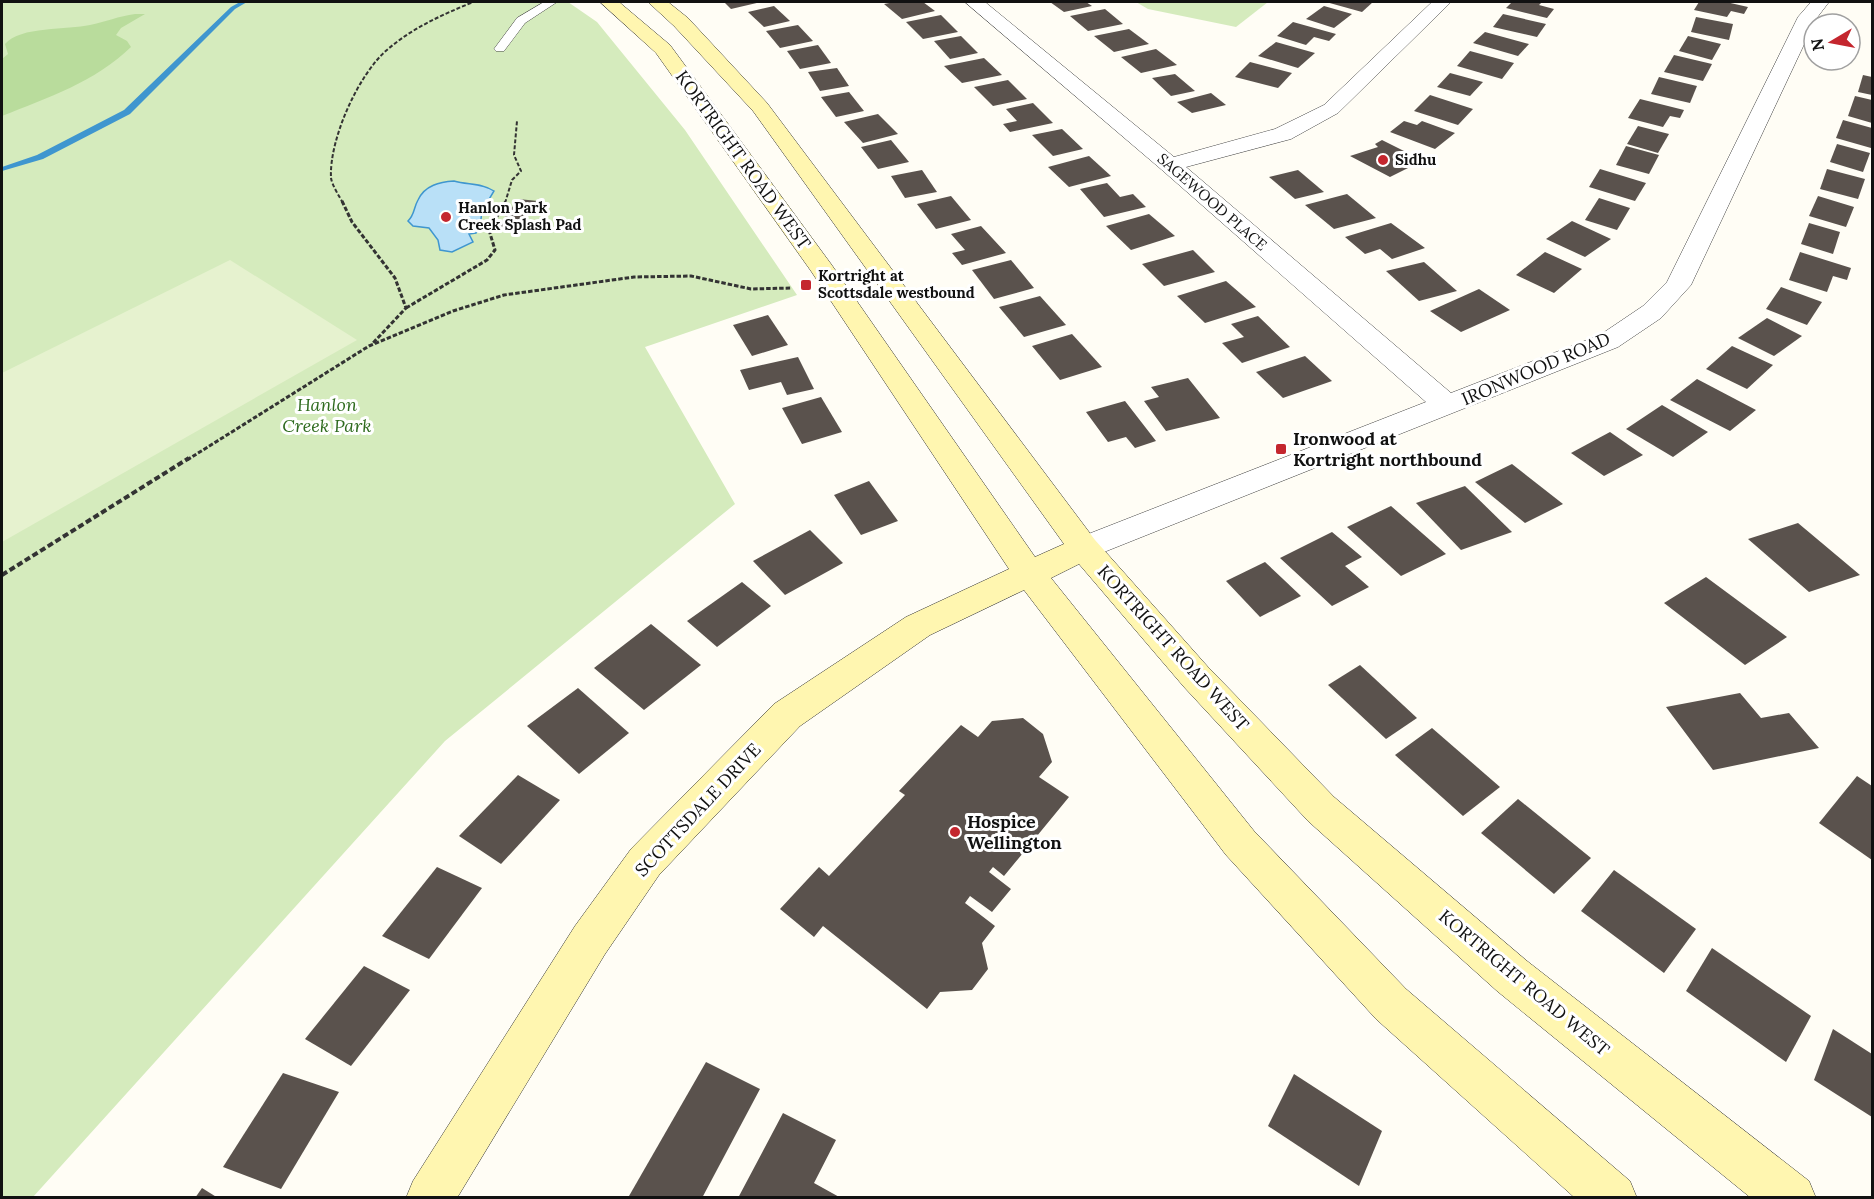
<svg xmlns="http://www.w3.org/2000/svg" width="1874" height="1199" font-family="Lora,serif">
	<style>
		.green { fill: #d5ebbd }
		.forest { fill: #b9dc9c }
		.pitch { fill: #e6f2cf }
		.water { fill: #b9e0f7; stroke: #3f96cf; stroke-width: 1.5 }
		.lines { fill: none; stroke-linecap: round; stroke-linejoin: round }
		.stream { fill: #3f96cf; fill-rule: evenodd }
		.building { fill: #5a524d }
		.lane-casing { stroke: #444; stroke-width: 1 }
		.street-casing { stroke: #444; stroke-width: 1 }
		.secondary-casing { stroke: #333; stroke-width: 1 }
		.path-far2 { stroke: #333; stroke-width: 2; stroke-dasharray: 4 2; stroke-linecap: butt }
		.path-far1 { stroke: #333; stroke-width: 3; stroke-dasharray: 4.5 2; stroke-linecap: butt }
		.path { stroke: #333; stroke-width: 4; stroke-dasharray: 6 3; stroke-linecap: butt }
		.lane { fill: #fff; fill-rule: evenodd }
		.street { fill: #fff; fill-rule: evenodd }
		.secondary { fill: #fff6b0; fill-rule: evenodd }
		.poi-dot { fill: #c4262e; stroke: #fff; stroke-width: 2 }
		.labels { text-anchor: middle; stroke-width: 6; stroke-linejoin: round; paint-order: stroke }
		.far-poi-label { font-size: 15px; font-weight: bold; fill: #111; stroke: #fff; text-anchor: start }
		.far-street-label { font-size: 15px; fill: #111; stroke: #fff }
		.street-label { font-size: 18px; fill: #111; stroke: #fff }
		.park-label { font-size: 18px; font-style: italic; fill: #2f6b1f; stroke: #fff }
		.poi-label { font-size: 18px; font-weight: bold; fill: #111; stroke: #fff; text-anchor: start }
	</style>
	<rect width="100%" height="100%" fill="#fffdf5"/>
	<!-- green -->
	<g class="green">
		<polygon points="2,2 568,2 597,22 685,130 797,295 645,347 735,504 445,741 33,1197 2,1197"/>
		<polygon points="1136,2 1268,2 1236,27 1148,9"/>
	</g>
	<!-- forest -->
	<path class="forest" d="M135,14H145L121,28L116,35L127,41L131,47C95,82 47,98 2,116V59L8,54L5,44C20,26 68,30 90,25C105,22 119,16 135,14Z"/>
	<!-- pitch -->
	<polygon class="pitch" points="230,260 357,340 2,542 2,373"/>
	<!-- water -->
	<path class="water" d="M454,181C468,185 482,183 494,191L482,211L480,227L476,233L469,234L473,242L452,252L440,250L438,240L429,228L413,226L408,221C415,214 413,209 418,200C425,185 440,182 454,181Z"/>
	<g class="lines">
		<!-- stream -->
		<polygon class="stream" points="240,2 247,2 235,9 130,114 43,159 2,171 2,167 37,155 124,110 231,7"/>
	</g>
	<!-- building -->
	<g class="building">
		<polygon points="724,2 761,2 731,9"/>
		<polygon points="895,2 923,2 935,11 902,19 884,4"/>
		<polygon points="1050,2 1086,2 1092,6 1064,12"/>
		<polygon points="1326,2 1373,2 1362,12"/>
		<polygon points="1512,2 1542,2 1539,5 1554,9 1547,18 1506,8"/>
		<polygon points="1699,2 1726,2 1748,7 1744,14 1731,11 1727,17 1694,10"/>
		<polygon points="774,6 790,21 764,27 748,12"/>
		<polygon points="1324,6 1352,14 1334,28 1306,19"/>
		<polygon points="1105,9 1123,24 1088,31 1070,16"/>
		<polygon points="1503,14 1546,24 1537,37 1493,27"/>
		<polygon points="941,15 958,32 923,39 906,22"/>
		<polygon points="1696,17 1733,24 1729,40 1691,32"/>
		<polygon points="1293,22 1336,34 1329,41 1314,37 1306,45 1277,36"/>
		<polygon points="798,25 813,41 780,48 766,31"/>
		<polygon points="1129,29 1149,44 1114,52 1094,36"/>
		<polygon points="1485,32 1529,44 1518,56 1473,43"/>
		<polygon points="961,36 978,53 950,59 934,41"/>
		<polygon points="1688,36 1721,44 1712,60 1679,51"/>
		<polygon points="1276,42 1315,53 1298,68 1258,56"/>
		<polygon points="818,45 831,63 800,69 787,51"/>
		<polygon points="1156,49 1177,65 1141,73 1121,57"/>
		<polygon points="1470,51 1514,63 1502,79 1457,66"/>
		<polygon points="1674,55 1712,64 1703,81 1664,72"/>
		<polygon points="984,58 1002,75 962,83 944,66"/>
		<polygon points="1250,62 1292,73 1278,88 1235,77"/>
		<polygon points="837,68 849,86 820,91 808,72"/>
		<polygon points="1450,73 1483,82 1470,96 1437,87"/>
		<polygon points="1175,74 1195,91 1171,96 1152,78"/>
		<polygon points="1863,75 1872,77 1872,95 1858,92"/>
		<polygon points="1659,77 1697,86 1690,103 1651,94"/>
		<polygon points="1008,80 1027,99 993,106 974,87"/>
		<polygon points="849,92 864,111 836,117 821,97"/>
		<polygon points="1211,93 1226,105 1192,113 1177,102"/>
		<polygon points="1430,95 1473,109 1458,125 1414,111"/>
		<polygon points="1855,96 1872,100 1872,123 1848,116"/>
		<polygon points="1640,99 1684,110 1680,118 1670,116 1663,127 1628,118"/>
		<polygon points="1033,103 1053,123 1010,132 1003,124 1017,121 1006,109"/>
		<polygon points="878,114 898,134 863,143 844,122"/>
		<polygon points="1843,120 1872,128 1871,148 1836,138"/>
		<polygon points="1404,121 1417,125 1422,121 1455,133 1435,149 1390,132"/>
		<polygon points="1638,126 1669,134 1658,153 1627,144"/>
		<polygon points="1062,129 1083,149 1053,156 1032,135"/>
		<polygon points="891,140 909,162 878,169 861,147"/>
		<polygon points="1382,140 1404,151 1397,155 1416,164 1390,177 1350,156 1378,147 1375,144"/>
		<polygon points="1837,144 1870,153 1863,172 1830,162"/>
		<polygon points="1626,146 1659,155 1649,174 1616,165"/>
		<polygon points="1089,156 1111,176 1069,187 1048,167"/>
		<polygon points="1600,169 1646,183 1635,201 1589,187"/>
		<polygon points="1827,169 1865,179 1858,199 1820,189"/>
		<polygon points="922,170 937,192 905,198 891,176"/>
		<polygon points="1298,170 1324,192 1295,199 1269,177"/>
		<polygon points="1107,183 1120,197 1133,194 1146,207 1104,217 1080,189"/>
		<polygon points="1347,194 1376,218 1334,229 1305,205"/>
		<polygon points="951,196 971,220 936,229 917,204"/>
		<polygon points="1818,196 1854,207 1846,227 1809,216"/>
		<polygon points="1599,198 1630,208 1617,230 1585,220"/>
		<polygon points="518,199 538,201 520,228 498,227"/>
		<polygon points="1149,214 1175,236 1131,250 1106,226"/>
		<polygon points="1572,221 1611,239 1585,257 1546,239"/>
		<polygon points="1391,223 1425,248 1392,259 1380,249 1365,254 1345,237"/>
		<polygon points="1809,223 1840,232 1833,254 1801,244"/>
		<polygon points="981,226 1006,253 962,265 952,253 965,250 951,234"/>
		<polygon points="1193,250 1215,272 1164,286 1142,264"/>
		<polygon points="1545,252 1582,269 1554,293 1516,275"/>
		<polygon points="1800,252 1851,268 1847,280 1833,276 1827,292 1789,280"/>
		<polygon points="1011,260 1034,288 994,299 972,270"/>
		<polygon points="1424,262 1457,291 1419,301 1386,271"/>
		<polygon points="1226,281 1256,307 1205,323 1177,296"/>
		<polygon points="1781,287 1822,302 1807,325 1766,309"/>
		<polygon points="1479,289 1510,310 1461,332 1430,311"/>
		<polygon points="1040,296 1066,325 1024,337 999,307"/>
		<polygon points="768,315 788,345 752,356 733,325"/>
		<polygon points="1258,316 1290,347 1242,363 1222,343 1244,337 1231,324"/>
		<polygon points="1767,318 1802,336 1774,356 1738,338"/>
		<polygon points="1072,334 1102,367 1060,380 1032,346"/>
		<polygon points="1732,346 1773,365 1747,389 1706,369"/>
		<polygon points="1305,356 1332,381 1283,398 1256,372"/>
		<polygon points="798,357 814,389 787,395 781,382 749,390 740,370"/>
		<polygon points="1188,378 1220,418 1166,431 1144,401 1159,397 1151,387"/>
		<polygon points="1697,379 1756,410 1730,431 1670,400"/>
		<polygon points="821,397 842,432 802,444 782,408"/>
		<polygon points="1125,401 1156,441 1135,448 1126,437 1108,442 1086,412"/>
		<polygon points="1662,405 1708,432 1673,457 1626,429"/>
		<polygon points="1610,432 1643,455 1604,476 1571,453"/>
		<polygon points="1512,464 1563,504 1525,523 1475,482"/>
		<polygon points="869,481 898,521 861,535 834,495"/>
		<polygon points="1465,486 1512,532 1461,550 1416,503"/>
		<polygon points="1391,506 1446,554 1401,576 1347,527"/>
		<polygon points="1798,523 1860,575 1809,592 1748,539"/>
		<polygon points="810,530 843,563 785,595 753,561"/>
		<polygon points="1332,532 1362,557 1345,566 1369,587 1332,606 1280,558"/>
		<polygon points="1265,562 1301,596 1260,617 1226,581"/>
		<polygon points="1706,577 1787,637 1745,665 1664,603"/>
		<polygon points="742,582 771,606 717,647 687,621"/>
		<polygon points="651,624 701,665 644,710 594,668"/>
		<polygon points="1360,665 1417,718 1386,739 1328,685"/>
		<polygon points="578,688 629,733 579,774 527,726"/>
		<polygon points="1740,693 1761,718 1789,713 1819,748 1713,770 1666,707"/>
		<polygon points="1023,718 1043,734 1052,762 1039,777 1069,797 1004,876 993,867 989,872 1011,889 992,912 970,896 965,903 995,926 982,943 988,969 972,990 940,992 927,1009 823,926 814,937 780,909 819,867 829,876 905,795 899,791 961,725 978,737 992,721"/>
		<polygon points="1432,728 1500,787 1463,816 1395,755"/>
		<polygon points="518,775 560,800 501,864 459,836"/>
		<polygon points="1857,776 1872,786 1872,860 1819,823"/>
		<polygon points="1518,799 1591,858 1554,894 1481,833"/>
		<polygon points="437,867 482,888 429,959 382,936"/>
		<polygon points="1614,870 1696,929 1664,973 1581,911"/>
		<polygon points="1712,948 1811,1016 1786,1062 1686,991"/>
		<polygon points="364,966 410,990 351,1066 305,1039"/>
		<polygon points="1833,1029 1872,1054 1872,1117 1814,1080"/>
		<polygon points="706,1062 760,1089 702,1198 633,1198 629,1196"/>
		<polygon points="283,1073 339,1092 281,1189 223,1167"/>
		<polygon points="1294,1074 1382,1131 1359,1186 1268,1126"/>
		<polygon points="783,1113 836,1140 814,1183 841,1198 738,1198"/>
		<polygon points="202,1188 218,1198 195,1198"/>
	</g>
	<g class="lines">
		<!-- lane casing -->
		<g class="lane-casing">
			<polygon id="lane" points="544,2 557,2 525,23 504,51 496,51 494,49 517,18"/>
		</g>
		<!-- street casing -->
		<g class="street-casing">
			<polygon id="street" points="965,2 985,2 1174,157 1275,129 1324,105 1432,2 1451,2 1338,113 1291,139 1186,167 1451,393 1600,335 1643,306 1667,282 1798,17 1811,2 1829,2 1816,19 1691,285 1661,318 1618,347 1084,560 1073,556 1068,548 1073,540 1426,402 1162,170"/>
		</g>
		<!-- secondary casing -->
		<g class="secondary-casing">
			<polygon id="secondary" points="600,2 619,2 670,45 831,264 1035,557 1064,544 753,111 674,26 648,2 668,2 688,18 767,103 1095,540 1208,667 1334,797 1527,961 1809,1181 1816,1198 1751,1198 1497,991 1308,821 1184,687 1079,564 1051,578 1254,831 1406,989 1630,1181 1637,1198 1575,1198 1376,1019 1226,855 1024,590 930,635 800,726 659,875 605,954 457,1198 406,1198 413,1181 575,926 631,849 774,704 906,617 1009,569 811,271 656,53"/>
		</g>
		<!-- path-far2 -->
		<g class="path-far2">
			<path d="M343,203C339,196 332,185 331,178C329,139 359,73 388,49C414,27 442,15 473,2"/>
			<polyline points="505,203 512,180 521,171 514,155 517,121"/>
		</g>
		<!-- path-far1 -->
		<g class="path-far1">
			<polyline points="342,201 352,222 395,278 406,308 372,344"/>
			<polyline points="406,308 487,260 495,250 489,230 506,201"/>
			<polyline points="187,460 369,346 453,311 504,295 634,277 691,276 751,289 791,288"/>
		</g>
		<!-- path -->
		<polyline class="path" points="2,575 189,458"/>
		<!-- lane -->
		<use href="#lane" class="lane"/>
		<!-- street -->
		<use href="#street" class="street"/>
		<!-- secondary -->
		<use href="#secondary" class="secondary"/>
	</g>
	<!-- markers -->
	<g class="poi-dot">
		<circle cx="1383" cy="160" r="6"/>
		<circle cx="446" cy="217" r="6"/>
		<rect x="800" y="279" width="12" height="12" rx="3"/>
		<rect x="1275" y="443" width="12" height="12" rx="3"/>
		<circle cx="955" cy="832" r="6"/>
	</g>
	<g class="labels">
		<!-- far-poi labels -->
		<g class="far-poi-label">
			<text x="1395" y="165">Sidhu</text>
			<text x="458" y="213">Hanlon Park<tspan x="458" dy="17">Creek Splash Pad</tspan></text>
			<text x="818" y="281">Kortright at<tspan x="818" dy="17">Scottsdale westbound</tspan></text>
		</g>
		<!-- far-street labels -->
		<g class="far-street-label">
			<text transform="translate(1212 202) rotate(41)" y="5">SAGEWOOD PLACE</text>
		</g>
		<!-- street labels -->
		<g class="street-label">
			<text transform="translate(743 160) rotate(54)" y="6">KORTRIGHT ROAD WEST</text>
			<text transform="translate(1536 369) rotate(-23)" y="6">IRONWOOD ROAD</text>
			<text transform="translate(1173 648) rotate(48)" y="6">KORTRIGHT ROAD WEST</text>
			<text transform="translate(698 810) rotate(-47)" y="6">SCOTTSDALE DRIVE</text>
			<text transform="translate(1524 983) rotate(40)" y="6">KORTRIGHT ROAD WEST</text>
		</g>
		<!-- park labels -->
		<g class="park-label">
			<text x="327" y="411">Hanlon<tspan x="327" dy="21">Creek Park</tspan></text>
		</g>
		<!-- poi labels -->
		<g class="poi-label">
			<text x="1293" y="445">Ironwood at<tspan x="1293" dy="21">Kortright northbound</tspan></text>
			<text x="967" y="828">Hospice<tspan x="967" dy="21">Wellington</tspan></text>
		</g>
	</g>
	<!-- border -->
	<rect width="1874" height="1199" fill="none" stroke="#111111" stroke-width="6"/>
	<!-- north arrow -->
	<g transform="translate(1832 42) rotate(260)"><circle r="28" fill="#ffffff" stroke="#a0a0a0" stroke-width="1.5"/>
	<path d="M0-4.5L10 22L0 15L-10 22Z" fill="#c4262e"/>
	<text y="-9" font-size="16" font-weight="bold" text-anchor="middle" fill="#111111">N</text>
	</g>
</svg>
